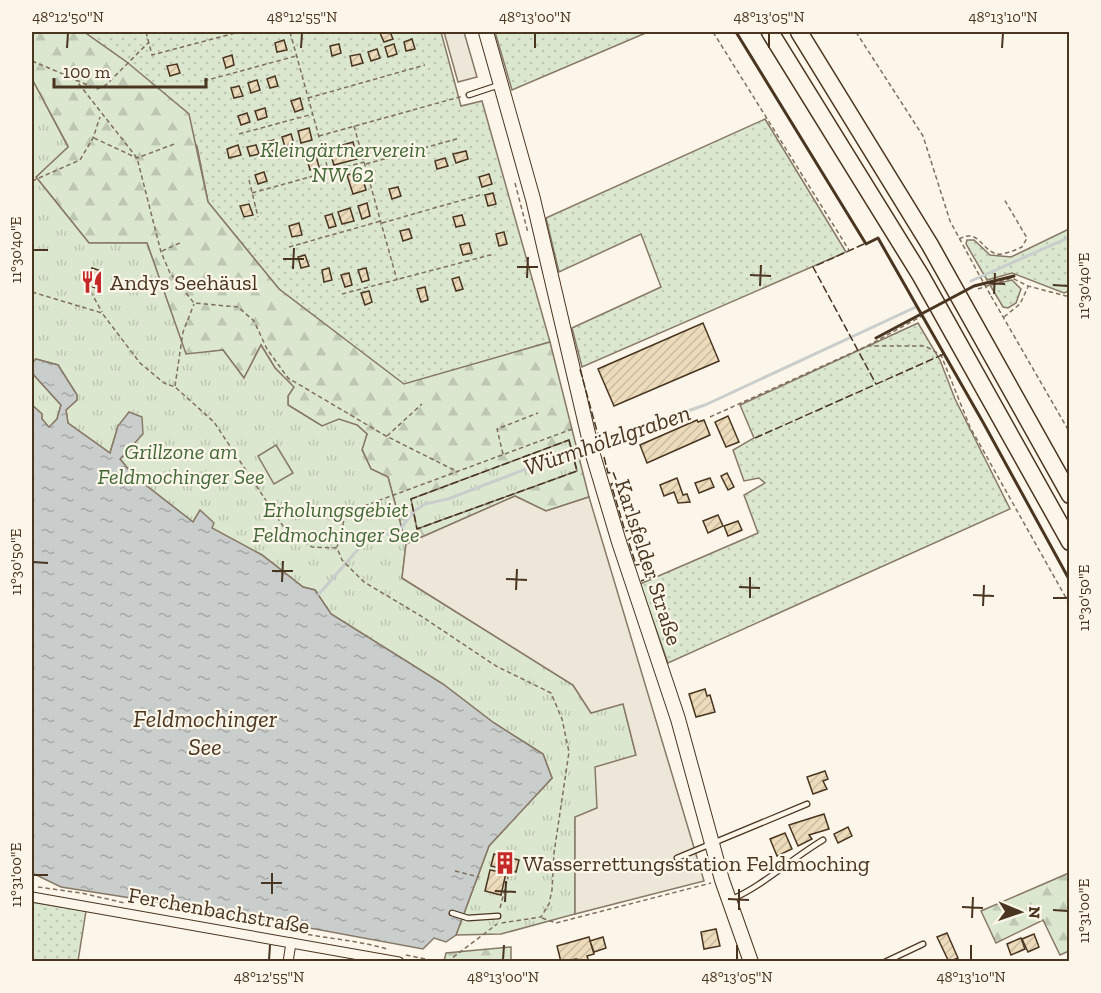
<svg xmlns="http://www.w3.org/2000/svg" width="1101" height="993" font-family="'Zilla Slab',serif">
	<style>
		.grass { fill: url(#grass-dots); stroke: #887966; stroke-width: 1.5 }
		.forest { fill: url(#forest-firs); stroke: #887966; stroke-width: 1.5 }
		.park { fill: url(#park-tufts); stroke: #887966; stroke-width: 1.5 }
		.pitch { fill: #dce7d0; stroke: #887966; stroke-width: 1.5 }
		.parking { fill: #ede7d9; stroke: #887966; stroke-width: 1.5 }
		.water { fill: url(#water-ripples); stroke: #887966; stroke-width: 1.5 }
		.lines { fill: none; stroke-linecap: round; stroke-linejoin: round }
		.stream { stroke: #c9cecd; stroke-width: 3 }
		.building { fill: url(#building-hatch); stroke: #4a3520; stroke-width: 1.5 }
		.lane-casing { stroke: #4a3520; stroke-width: 7 }
		.street-casing { stroke: #4a3520; stroke-width: 11 }
		.secondary-casing { stroke: #4a3520; stroke-width: 16 }
		.highway-casing { stroke: #4a3520; stroke-width: 19 }
		.path { stroke: #7f6f5c; stroke-width: 1.5; stroke-dasharray: 4.5 3; stroke-linecap: butt }
		.lane { stroke: #fbf6e9; stroke-width: 4.5 }
		.street { stroke: #fbf6e9; stroke-width: 9 }
		.secondary { stroke: #fbf6e9; stroke-width: 14 }
		.highway { stroke: #fbf6e9; stroke-width: 16 }
		.path-bridge { stroke: #7f6f5c; stroke-width: 1.5; stroke-dasharray: 4.5 3; stroke-linecap: butt }
		.fence { stroke: #4a3520; stroke-width: 1.5; stroke-dasharray: 8 3; stroke-linecap: butt }
		.wall { stroke: #4a3520; stroke-width: 3 }
		.ticks { fill: none; stroke: #4a3520; stroke-width: 2 }
		.labels { text-anchor: middle; stroke-width: 4.5; stroke-linejoin: round; paint-order: stroke }
		.park-label { font-size: 22px; font-style: italic; fill: #436837; stroke: #fbf6e9 }
		.poi-label { font-size: 22px; fill: #4a3520; stroke: #fbf6e9; text-anchor: start }
		.street-label { font-size: 22px; fill: #4a3520; stroke: #fbf6e9 }
		.water-label { font-size: 24px; font-style: italic; fill: #4a3520; stroke: #fbf6e9 }
		.neatline { fill: none; stroke: #4a3520; stroke-width: 2 }
		.ticks-label { font-size: 15px; text-anchor: middle; fill: #4a3520 }
	</style>
	<defs>
		<pattern id="grass-dots" width="8" height="8" patternUnits="userSpaceOnUse" patternTransform="scale(1.5)"><rect width="8" height="8" fill="#dce7d0"/><path d="M2 2h.1M6 6h.1" fill="none" stroke="#bec7b2" stroke-width="1.8" stroke-linecap="round"/></pattern>
		<pattern id="forest-firs" width="22" height="20" patternUnits="userSpaceOnUse" patternTransform="scale(1.5)"><rect width="22" height="20" fill="#dce7d0"/><path d="M5 1l3.5 6h-7zM16 11l3.5 6h-7z" fill="#bec7b2"/></pattern>
		<pattern id="park-tufts" width="24" height="20" patternUnits="userSpaceOnUse" patternTransform="scale(1.5)"><rect width="24" height="20" fill="#dce7d0"/><path d="M3 7l-1-3M5 7V3M7 7l1-3M15 17l-1-3M17 17v-4M19 17l1-3" fill="none" stroke="#bec7b2"/></pattern>
		<pattern id="water-ripples" width="26" height="14" patternUnits="userSpaceOnUse" patternTransform="scale(1.5)"><rect width="26" height="14" fill="#c9cecd"/><path d="M2 4q2-2 4 0t4 0M15 11q2-2 4 0t4 0" fill="none" stroke="#a5a8a6"/></pattern>
		<pattern id="building-hatch" width="6" height="6" patternUnits="userSpaceOnUse" patternTransform="scale(1.5)"><rect width="6" height="6" fill="#ecdcbc"/><path d="M-1 1l2-2M0 6l6-6M5 7l2-2" fill="none" stroke="#ccbda1"/></pattern>
	</defs>
	<rect width="100%" height="100%" fill="#fbf6e9"/>
	<!-- grass -->
	<g class="grass">
		<polygon points="84,32 441,32 461,106 482,101 550,342 404,385 279,289 208,202 197,146 128,63"/>
		<polygon points="495,32 648,32 512,90"/>
		<polygon points="765,119 846,252 582,367 572,328 661,287 641,234 559,272 546,218"/>
		<polygon points="1069,229 1069,291 1064,293 1012,273 987,280 966,244 967,240 974,240 990,255 1011,257"/>
		<polygon points="1012,280 1021,289 1016,303 1008,308 1003,307 990,285"/>
		<polygon points="918,323 940,360 955,399 1010,509 668,663 640,584 758,533 744,495 765,483 759,478 744,481 733,450 754,438 740,405"/>
		<polygon points="32,902 86,911 78,961 32,961"/>
	</g>
	<!-- forest -->
	<g class="forest">
		<polygon points="32,32 84,32 128,63 189,114 208,202 279,289 404,384 550,342 589,497 546,511 515,496 406,544 388,477 371,469 362,449 367,434 357,425 322,426 288,405 288,396 293,387 275,368 261,345 244,378 223,350 186,355 147,243 89,243 36,177 68,146 32,79"/>
		<polygon points="1069,873 1069,951 1060,955 1043,920 996,943 981,911"/>
		<polygon points="511,947 511,961 444,961 446,953"/>
	</g>
	<!-- park -->
	<g class="park">
		<polygon points="32,79 68,147 36,177 89,243 147,243 186,354 223,350 244,378 261,345 275,368 294,387 288,396 288,405 322,426 339,419 357,425 367,434 362,450 371,469 388,477 406,544 402,578 573,685 591,713 623,703 636,755 597,808 575,818 575,914 501,934 456,935 489,846 552,778 543,754 494,723 443,684 331,614 315,590 303,587 262,555 211,528 200,511 193,522 134,476 120,459 132,449 118,426 110,453 68,423 66,410 77,400 77,395 58,365 36,359 32,363"/>
		<polygon points="32,373 61,405 57,419 49,428 42,419 42,414 32,405"/>
		<polygon points="569,440 577,471 417,529 411,499"/>
	</g>
	<!-- pitch -->
	<polygon class="pitch" points="276,445 293,473 274,484 258,456"/>
	<!-- parking -->
	<g class="parking">
		<polygon points="444,32 464,32 477,77 458,82"/>
		<polygon points="515,496 546,511 589,497 704,881 575,914 575,817 597,808 595,767 636,755 623,704 591,713 573,685 402,578 406,544"/>
	</g>
	<!-- water -->
	<polygon class="water" points="36,359 58,365 77,395 77,400 66,410 68,423 110,453 118,426 129,412 142,417 143,434 120,459 134,476 193,522 200,510 214,523 212,528 262,555 303,587 315,590 331,614 443,684 494,723 543,754 552,778 489,846 456,935 446,942 434,938 423,949 239,915 61,887 32,873 32,405 42,414 42,419 49,427 57,419 61,405 32,373 32,363"/>
	<g class="lines">
		<!-- stream -->
		<g class="stream">
			<polyline points="971,281 1070,237"/>
			<polyline points="594,443 705,405 916,307"/>
			<polyline points="319,594 367,539 399,531 413,512 425,504 448,499 588,445"/>
		</g>
	</g>
	<!-- building -->
	<g class="building">
		<polygon points="390,32 393,39 384,42 380,33"/>
		<polygon points="412,39 415,49 406,51 404,42"/>
		<polygon points="284,40 287,50 277,52 275,43"/>
		<polygon points="339,44 341,53 332,56 330,46"/>
		<polygon points="394,44 397,54 388,57 385,47"/>
		<polygon points="377,49 380,58 371,61 368,52"/>
		<polygon points="360,54 363,63 352,66 350,56"/>
		<polygon points="232,55 234,65 226,68 223,58"/>
		<polygon points="177,64 180,73 170,76 167,66"/>
		<polygon points="275,76 278,86 270,88 267,79"/>
		<polygon points="257,80 260,90 251,93 248,83"/>
		<polygon points="239,86 243,96 234,98 231,88"/>
		<polygon points="300,98 303,109 295,112 291,101"/>
		<polygon points="265,108 267,117 258,120 255,111"/>
		<polygon points="247,113 250,122 241,125 238,116"/>
		<polygon points="309,128 312,140 301,143 298,131"/>
		<polygon points="291,134 294,144 285,147 282,137"/>
		<polygon points="274,140 277,150 268,152 265,142"/>
		<polygon points="353,142 357,159 334,165 329,149"/>
		<polygon points="238,145 241,155 229,158 227,149"/>
		<polygon points="256,145 259,154 250,156 247,147"/>
		<polygon points="466,151 468,159 456,163 453,154"/>
		<polygon points="316,156 319,167 310,170 307,159"/>
		<polygon points="445,158 448,166 437,169 435,161"/>
		<polygon points="264,172 267,181 258,184 255,175"/>
		<polygon points="351,174 352,179 362,176 366,190 353,194 347,175"/>
		<polygon points="489,174 492,184 482,187 479,177"/>
		<polygon points="398,187 401,196 392,199 389,189"/>
		<polygon points="493,193 496,204 488,206 485,195"/>
		<polygon points="367,203 370,216 362,219 358,206"/>
		<polygon points="249,204 253,215 244,217 240,206"/>
		<polygon points="350,208 354,221 342,224 338,212"/>
		<polygon points="332,214 336,226 329,228 325,216"/>
		<polygon points="462,215 465,225 456,227 453,217"/>
		<polygon points="299,223 302,235 292,237 289,226"/>
		<polygon points="409,229 412,238 403,241 400,231"/>
		<polygon points="504,232 507,244 499,246 496,234"/>
		<polygon points="469,243 472,253 463,255 460,245"/>
		<polygon points="305,255 309,266 301,268 298,257"/>
		<polygon points="92,268 101,271 96,288 87,285"/>
		<polygon points="329,268 332,280 324,282 322,270"/>
		<polygon points="366,268 369,280 362,282 358,270"/>
		<polygon points="349,273 352,285 345,287 341,275"/>
		<polygon points="459,277 463,289 456,291 452,279"/>
		<polygon points="425,287 428,300 421,302 417,289"/>
		<polygon points="369,291 372,302 365,305 361,293"/>
		<polygon points="703,323 719,361 614,406 598,369"/>
		<polygon points="728,416 739,442 726,447 715,422"/>
		<polygon points="697,420 698,422 704,420 710,435 647,463 640,445"/>
		<polygon points="727,473 734,487 728,490 721,476"/>
		<polygon points="677,478 683,495 687,494 690,502 678,503 674,492 664,496 660,485"/>
		<polygon points="710,478 714,487 699,493 695,483"/>
		<polygon points="718,515 723,526 708,533 703,521"/>
		<polygon points="738,521 742,530 728,536 724,526"/>
		<polygon points="705,689 707,696 710,695 715,712 696,717 689,694"/>
		<polygon points="825,771 828,779 823,781 827,789 813,794 807,777"/>
		<polygon points="824,814 829,829 809,835 812,839 798,846 789,825"/>
		<polygon points="848,827 852,836 838,843 834,834"/>
		<polygon points="785,833 792,849 777,856 770,839"/>
		<polygon points="494,854 519,860 516,872 491,866"/>
		<polygon points="490,870 506,873 501,895 485,891"/>
		<polygon points="716,929 720,946 704,949 701,932"/>
		<polygon points="947,933 958,958 949,962 937,937"/>
		<polygon points="1034,934 1039,947 1028,952 1022,939"/>
		<polygon points="589,937 594,954 587,956 589,962 576,959 561,962 557,946"/>
		<polygon points="603,937 606,948 594,952 590,941"/>
		<polygon points="1021,938 1025,949 1011,955 1007,944"/>
	</g>
	<g class="lines">
		<!-- lane casing -->
		<g class="lane-casing">
			<g id="lane">
				<polyline points="469,95 499,85"/>
				<polyline points="677,858 807,804"/>
				<path d="M730,900C763,886 791,859 823,840"/>
				<polyline points="452,913 468,918 498,916"/>
				<polyline points="885,962 923,944"/>
			</g>
		</g>
		<!-- street casing -->
		<g class="street-casing">
			<g id="street">
				<polyline points="32,897 399,962"/>
				<polyline points="288,962 291,943"/>
			</g>
		</g>
		<!-- secondary casing -->
		<g class="secondary-casing">
			<polyline id="secondary" points="486,32 533,199 593,455 619,542 678,719 722,880 751,962"/>
		</g>
		<!-- highway casing -->
		<g class="highway-casing">
			<g id="highway">
				<polyline points="770,32 921,276 1070,542"/>
				<polyline points="799,32 930,245 1070,495"/>
			</g>
		</g>
		<!-- path -->
		<g class="path">
			<polyline points="146,32 152,55 239,32"/>
			<polyline points="290,32 329,173"/>
			<polyline points="312,32 320,32"/>
			<polyline points="713,32 849,250"/>
			<polyline points="856,32 923,136 950,221 977,271"/>
			<polyline points="32,61 75,79 137,158 161,252 170,273 194,303 238,307 254,321 267,349 288,378 386,436 458,472"/>
			<polyline points="76,80 97,89 106,85 149,42"/>
			<polyline points="204,81 296,56"/>
			<polyline points="308,98 425,65"/>
			<polyline points="354,126 397,280"/>
			<polyline points="239,134 313,114"/>
			<polyline points="319,136 463,96"/>
			<polyline points="94,138 137,158 177,143"/>
			<polyline points="366,164 460,138"/>
			<polyline points="249,180 258,217"/>
			<polyline points="32,181 80,160 93,138 100,117"/>
			<polyline points="515,183 528,233"/>
			<polyline points="252,193 364,162"/>
			<polyline points="382,223 480,195"/>
			<path d="M959,239C979,228 981,250 997,254C1004,255 1015,250 1022,247L1027,238L1004,199"/>
			<polyline points="289,247 381,221"/>
			<polyline points="162,251 182,242"/>
			<polyline points="87,285 102,312"/>
			<polyline points="978,289 1012,278 1028,286 1066,296 1070,295"/>
			<polyline points="32,292 102,313 140,363 164,383 175,387 214,422 285,529 312,547 337,548 342,560 364,582 421,616 496,666 551,693 562,719 569,752 554,853 552,890 549,904 541,917 501,923"/>
			<polyline points="342,294 494,254"/>
			<polyline points="991,296 1070,433"/>
			<polyline points="1004,317 1020,304 1028,287"/>
			<polyline points="867,346 925,346 941,355 970,427 1070,605"/>
			<polyline points="175,386 183,332 194,304"/>
			<polyline points="710,417 867,346 922,316"/>
			<polyline points="387,436 422,404"/>
			<polyline points="503,454 497,429 538,413"/>
			<polyline points="337,547 344,520 364,506 575,428"/>
			<polyline points="455,871 479,877"/>
			<polyline points="38,887 81,893 125,903"/>
			<polyline points="500,908 508,877"/>
			<path d="M168,910C210,908 264,925 305,934C333,939 360,941 387,949"/>
			<polyline points="542,918 556,923 711,883"/>
			<polyline points="406,955 440,962"/>
			<polyline points="447,962 497,924"/>
		</g>
		<!-- lane -->
		<use href="#lane" class="lane"/>
		<!-- street -->
		<use href="#street" class="street"/>
		<!-- secondary -->
		<use href="#secondary" class="secondary"/>
		<!-- highway -->
		<use href="#highway" class="highway"/>
		<!-- path-bridge -->
		<polyline class="path-bridge" points="977,271 991,296"/>
		<!-- fence -->
		<g class="fence">
			<polyline points="864,244 813,267 876,384"/>
			<polyline points="580,369 598,435"/>
			<polyline points="755,438 944,354"/>
			<polygon points="569,440 577,471 417,529 411,499"/>
			<polyline points="604,457 608,473 613,472 617,482 611,484 625,531 631,530 633,536 628,540 636,565 646,563 651,577 641,581"/>
		</g>
		<!-- wall -->
		<g class="wall">
			<polyline points="736,32 866,244 878,238 984,424 1070,581"/>
			<polyline points="876,338 974,286 1014,276"/>
		</g>
	</g>
	<!-- ticks -->
	<path class="ticks" d="M67,48L68,33M301,48L302,33M535,48V33M769,48V33M1002,48L1003,33M33,250H48M283,259H304M517,267H538M293,269L294,248M750,275L771,276M527,278L528,257M984,283L1005,284M1053,285L1068,286M760,286L761,265M994,294L995,273M33,562L48,563M272,571H293M506,579L527,580M282,582L283,561M739,587L760,588M516,590L517,569M973,595L994,596M750,598V577M1053,598H1068M983,606L984,585M33,875H48M261,883H282M495,891L516,892M272,894V873M728,899L749,900M505,902L506,881M962,907L983,908M739,910V889M1053,910L1068,911M972,918L973,897M269,960L270,945M503,960L504,945M737,960V945M971,960V945"/>
	<!-- icons -->
	<defs>
		<g id="restaurant-bare" transform="scale(1.8)"><path d="M-5-6h1v4h1v-4h1v4h1v-4h1v5L-1.5 .5V6h-2V.5L-5-1ZM5-6V6H3V1.5H1.5Q1.5-4 5-6Z" fill="#c62828" stroke="#fbf6e9" stroke-width="2.5" paint-order="stroke"/></g>
		<g id="building-bare" transform="scale(1.8)"><path d="M-4-6H4V6H1V3H-1V6H-4ZM-2.5-4.3h1.7v1.8h-1.7ZM.8-4.3h1.7v1.8H.8ZM-2.5-1h1.7V.8h-1.7ZM.8-1h1.7V.8H.8Z" fill="#c62828" stroke="#fbf6e9" stroke-width="2.5" paint-order="stroke"/></g>
	</defs>
	<g fill-rule="evenodd">
		<use href="#restaurant-bare" x="92" y="282"/>
		<use href="#building-bare" x="505" y="863"/>
	</g>
	<g class="labels">
		<!-- park labels -->
		<g class="park-label">
			<text x="343" y="157">Kleingärtnerverein<tspan x="343" dy="25">NW 62</tspan></text>
			<text x="181" y="459">Grillzone am<tspan x="181" dy="25">Feldmochinger See</tspan></text>
			<text x="336" y="517">Erholungsgebiet<tspan x="336" dy="25">Feldmochinger See</tspan></text>
		</g>
		<!-- poi labels -->
		<g class="poi-label">
			<text x="110" y="290">Andys Seehäusl</text>
			<text x="523" y="871">Wasserrettungsstation Feldmoching</text>
		</g>
		<!-- street labels -->
		<g class="street-label">
			<text transform="translate(649 562) rotate(72)" y="8">Karlsfelder Straße</text>
			<text transform="translate(219 910) rotate(10)" y="8">Ferchenbachstraße</text>
		</g>
		<!-- water labels -->
		<g class="water-label">
			<text transform="translate(607 440) rotate(-19)" y="8">Würmhölzlgraben</text>
			<text x="205" y="727">Feldmochinger<tspan x="205" dy="28">See</tspan></text>
		</g>
	</g>
	<!-- border -->
	<rect width="1101" height="993" fill="none" stroke="#fbf6e9" stroke-width="66"/>
	<!-- north arrow -->
	<g transform="translate(1020 912) rotate(92)" stroke="#fbf6e9" stroke-width="4.5" paint-order="stroke">
	<path d="M0-4.5L10 22L0 15L-10 22Z" fill="#4a3520"/>
	<text y="-9" font-size="16" font-weight="bold" text-anchor="middle" fill="#4a3520">N</text>
	</g>
	<!-- scale -->
	<path d="M54 78v9h152v-9" fill="none" stroke="#4a3520" stroke-width="3"/>
	<text x="63" y="78" font-size="18" fill="#4a3520" stroke="#fbf6e9" stroke-width="4.5" paint-order="stroke">100 m</text>
	<rect x="33" y="33" width="1035" height="927" class="neatline"/>
	<g class="ticks-label">
		<text x="68" y="22">48°12'50"N</text>
		<text x="302" y="22">48°12'55"N</text>
		<text x="535" y="22">48°13'00"N</text>
		<text x="769" y="22">48°13'05"N</text>
		<text x="1003" y="22">48°13'10"N</text>
		<text transform="translate(16 250) rotate(-90)" y="5">11°30'40"E</text>
		<text transform="translate(1084 286) rotate(-90)" y="5">11°30'40"E</text>
		<text transform="translate(16 562) rotate(-90)" y="5">11°30'50"E</text>
		<text transform="translate(1084 598) rotate(-90)" y="5">11°30'50"E</text>
		<text transform="translate(16 875) rotate(-90)" y="5">11°31'00"E</text>
		<text transform="translate(1084 911) rotate(-90)" y="5">11°31'00"E</text>
		<text x="269" y="982">48°12'55"N</text>
		<text x="503" y="982">48°13'00"N</text>
		<text x="737" y="982">48°13'05"N</text>
		<text x="971" y="982">48°13'10"N</text>
	</g>
</svg>
